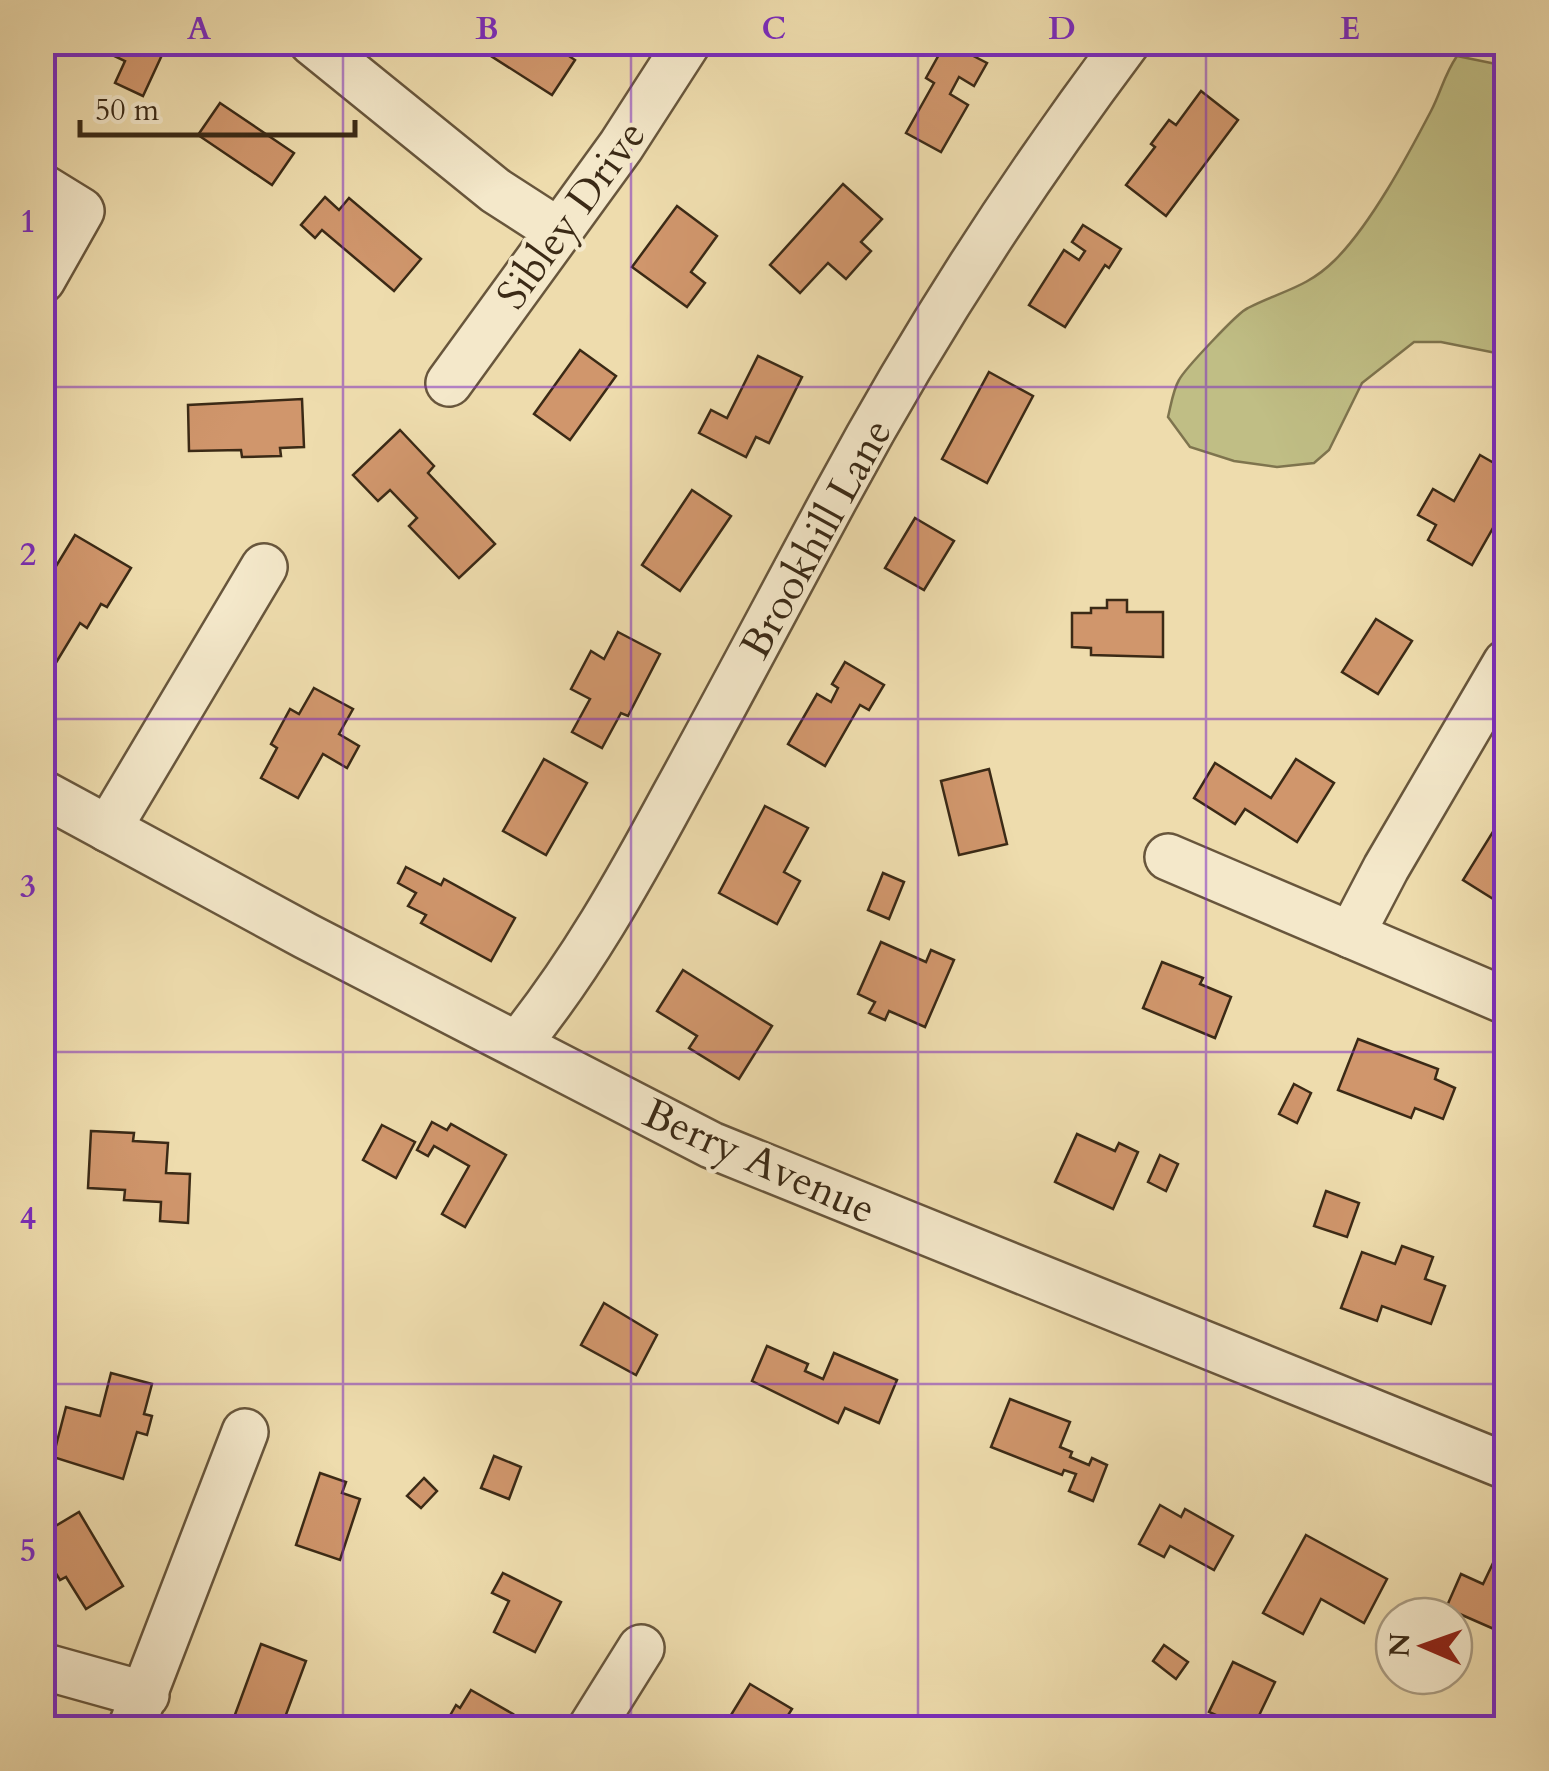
<svg xmlns="http://www.w3.org/2000/svg" width="1549" height="1771" font-family="Cardo,serif">
	<style>
		.green { fill: #c0be85; stroke: #7e744e; stroke-width: 2.5 }
		.building { fill: #d0966c; stroke: #3b2a16; stroke-width: 2.5 }
		.lines { fill: none; stroke-linecap: round; stroke-linejoin: round }
		.minor-casing { stroke: #68563c; stroke-width: 50 }
		.minor { stroke: #f4e8ca; stroke-width: 45 }
		.grid { fill: none; stroke: #7b2cbf; stroke-width: 2.5; stroke-opacity: 0.55 }
		.labels { text-anchor: middle; stroke-width: 9; stroke-linejoin: round; paint-order: stroke }
		.street-label { font-size: 42px; fill: #3b2a16; stroke: #f4e8ca }
		.neatline { fill: none; stroke: #7b2cbf; stroke-width: 4 }
		.grid-label { font-size: 32px; text-anchor: middle; font-weight: bold; fill: #7b2cbf }
	</style>
	<rect width="100%" height="100%" fill="#eedcad"/>
	<filter id="stains"><feTurbulence type="fractalNoise" baseFrequency=".002" numOctaves="4"/><feColorMatrix values="0 0 0 0 .2 0 0 0 0 .09 0 0 0 0 .02 0 0 0 .5 -.17"/></filter>
	<radialGradient id="worn" r=".72"><stop offset=".6" stop-color="#630" stop-opacity="0"/><stop offset="1" stop-color="#630" stop-opacity=".3"/></radialGradient>
	<!-- green -->
	<path class="green" d="M1457,56L1506,66V355L1441,342H1414L1362,383L1329,450L1314,463L1277,467L1234,461L1190,447L1168,417C1171,405 1173,390 1179,380C1184,370 1238,312 1248,308C1281,291 1307,288 1335,260C1371,224 1407,157 1431,111C1441,92 1444,75 1457,56Z"/>
	<!-- building -->
	<g class="building">
		<polygon points="85,42 168,42 143,96 115,83 125,61"/>
		<polygon points="500,42 548,42 575,60 552,95 491,56"/>
		<polygon points="946,42 987,63 974,86 959,77 950,94 968,105 941,152 906,133 934,83 926,78"/>
		<polygon points="1201,91 1238,120 1166,216 1126,185 1155,147 1151,144 1169,120 1176,125"/>
		<polygon points="220,103 294,153 272,185 198,135"/>
		<polygon points="843,184 882,219 861,242 871,251 846,279 828,263 800,293 770,265"/>
		<polygon points="325,197 339,210 349,198 421,259 394,291 322,230 315,238 301,225"/>
		<polygon points="677,206 717,236 691,272 705,283 687,307 632,267"/>
		<polygon points="1083,225 1121,249 1109,268 1105,265 1065,327 1029,305 1064,250 1079,260 1085,251 1072,242"/>
		<polygon points="580,350 616,376 570,440 534,414"/>
		<polygon points="758,356 802,377 769,443 756,437 746,457 699,433 711,410 727,418"/>
		<polygon points="989,372 1033,396 987,483 942,459"/>
		<polygon points="302,399 304,447 280,448 281,456 242,457 241,450 189,451 188,405"/>
		<polygon points="400,430 434,466 428,473 495,544 459,578 409,526 417,518 390,490 378,501 353,475"/>
		<polygon points="1480,455 1506,470 1506,505 1472,565 1428,540 1436,525 1418,515 1433,489 1454,501"/>
		<polygon points="692,490 731,516 680,591 642,565"/>
		<polygon points="915,518 954,541 924,590 885,568"/>
		<polygon points="75,535 131,568 107,607 101,604 87,628 80,623 54,666 42,659 42,589"/>
		<polygon points="1107,600 1127,600 1127,612 1163,612 1163,657 1091,655 1091,648 1072,647 1072,613 1091,613 1091,608 1107,608"/>
		<polygon points="1376,619 1412,641 1378,694 1342,672"/>
		<polygon points="618,632 660,654 628,716 621,713 602,748 572,732 590,699 571,689 591,651 604,659"/>
		<polygon points="845,662 884,685 869,710 860,705 825,766 788,744 817,694 831,702 838,688 832,684"/>
		<polygon points="314,688 353,709 339,734 359,746 347,768 323,754 298,798 261,778 277,748 271,744 290,709 299,714"/>
		<polygon points="544,759 587,783 546,855 503,831"/>
		<polygon points="1296,759 1334,783 1297,842 1245,809 1235,824 1194,798 1215,763 1271,798"/>
		<polygon points="989,769 1007,844 959,855 941,781"/>
		<polygon points="765,806 808,828 784,872 800,881 777,924 719,893"/>
		<polygon points="1499,822 1506,827 1506,907 1463,880"/>
		<polygon points="406,867 441,885 444,879 515,918 491,961 421,923 426,915 408,906 416,893 398,883"/>
		<polygon points="883,873 904,882 889,919 868,910"/>
		<polygon points="881,942 926,962 931,950 954,960 925,1027 889,1011 885,1020 869,1013 875,1002 858,994"/>
		<polygon points="1162,962 1203,978 1200,984 1231,997 1215,1038 1143,1008"/>
		<polygon points="683,970 772,1026 739,1079 689,1048 697,1036 657,1011"/>
		<polygon points="1358,1039 1438,1069 1435,1079 1455,1088 1443,1119 1415,1108 1411,1118 1338,1090"/>
		<polygon points="1294,1084 1311,1093 1297,1123 1279,1114"/>
		<polygon points="432,1122 447,1130 451,1124 506,1155 465,1227 442,1214 469,1166 434,1146 428,1156 417,1150"/>
		<polygon points="382,1125 415,1142 396,1178 363,1160"/>
		<polygon points="91,1131 134,1133 133,1141 168,1143 166,1173 190,1174 188,1223 160,1221 161,1202 124,1200 125,1190 88,1188"/>
		<polygon points="1077,1134 1115,1151 1119,1143 1138,1152 1113,1209 1055,1182"/>
		<polygon points="1160,1155 1178,1164 1166,1191 1148,1182"/>
		<polygon points="1326,1191 1359,1203 1347,1237 1314,1226"/>
		<polygon points="1402,1246 1433,1257 1425,1279 1445,1286 1431,1324 1382,1306 1377,1321 1341,1308 1362,1252 1395,1264"/>
		<polygon points="604,1303 657,1335 636,1375 581,1345"/>
		<polygon points="767,1346 808,1364 805,1371 823,1379 834,1353 897,1380 879,1423 845,1408 838,1423 752,1381"/>
		<polygon points="111,1373 152,1384 144,1414 152,1416 147,1435 137,1432 123,1479 53,1457 66,1407 100,1416"/>
		<polygon points="1010,1399 1070,1422 1060,1447 1072,1452 1070,1457 1089,1465 1092,1458 1107,1465 1093,1501 1069,1491 1076,1474 1064,1470 1062,1475 991,1447"/>
		<polygon points="494,1456 521,1467 509,1499 481,1488"/>
		<polygon points="320,1473 346,1482 342,1493 360,1499 340,1560 296,1545"/>
		<polygon points="424,1478 437,1491 421,1508 407,1496"/>
		<polygon points="1160,1505 1181,1517 1185,1509 1233,1536 1214,1570 1170,1546 1164,1557 1139,1544"/>
		<polygon points="79,1512 123,1586 86,1609 66,1577 60,1580 42,1551 42,1534"/>
		<polygon points="1306,1535 1387,1579 1364,1623 1321,1599 1303,1634 1263,1613"/>
		<polygon points="1506,1550 1506,1625 1503,1633 1446,1608 1461,1574 1483,1584 1494,1561 1500,1564"/>
		<polygon points="503,1573 561,1602 535,1652 494,1632 509,1601 492,1593"/>
		<polygon points="261,1644 306,1661 281,1728 254,1728 233,1720"/>
		<polygon points="1164,1645 1188,1662 1176,1679 1153,1661"/>
		<polygon points="1233,1662 1275,1682 1253,1728 1245,1728 1209,1712"/>
		<polygon points="750,1684 792,1709 780,1728 723,1728"/>
		<polygon points="471,1690 513,1714 504,1728 443,1728 456,1705 460,1708"/>
	</g>
	<g class="lines">
		<!-- minor casing -->
		<g class="minor-casing">
			<g id="minor">
				<polyline points="312,42 496,191 558,231"/>
				<polyline points="42,187 81,211 42,280"/>
				<polyline points="449,383 621,146 688,42"/>
				<polyline points="42,793 306,936 711,1145 1506,1466"/>
				<polyline points="108,829 264,567"/>
				<polyline points="1168,857 1506,1001"/>
				<polyline points="1351,935 1386,868 1506,663"/>
				<path d="M518,1044C581,966 628,882 675,795C730,695 783,594 837,494C922,336 1019,186 1127,42"/>
				<polyline points="42,1666 146,1695"/>
				<polyline points="131,1728 245,1432"/>
				<polyline points="591,1728 641,1648"/>
			</g>
		</g>
		<!-- minor -->
		<use href="#minor" class="minor"/>
	</g>
	<!-- grid -->
	<path class="grid" d="M343,42V1728M631,42V1728M918,42V1728M1206,42V1728M42,387H1506M42,719H1506M42,1052H1506M42,1384H1506"/>
	<g class="labels">
		<!-- street labels -->
		<g class="street-label">
			<text transform="translate(570 214) rotate(-54)" y="15">Sibley Drive</text>
			<text transform="translate(815 538) rotate(-61)" y="15">Brookhill Lane</text>
			<text transform="translate(760 1160) rotate(24)" y="15">Berry Avenue</text>
		</g>
	</g>
	<!-- margin -->
	<rect width="1549" height="1771" fill="none" stroke="#eedcad" stroke-width="110"/>
	<!-- north arrow -->
	<g transform="translate(1424 1646) rotate(272)"><circle r="48" fill="#f4e8ca" stroke="#aa9c82" stroke-width="2.5"/>
	<path d="M0-8L18 38L0 25L-18 38Z" fill="#8f2418"/>
	<text y="-15" font-size="28" font-weight="bold" text-anchor="middle" fill="#3b2a16">N</text>
	</g>
	<!-- scale -->
	<path d="M80 120v15h275v-15" fill="none" stroke="#3b2a16" stroke-width="5"/>
	<text x="95" y="120" font-size="30" fill="#3b2a16" stroke="#f4e8ca" stroke-width="8" paint-order="stroke">50 m</text>
	<rect x="55" y="55" width="1439" height="1661" class="neatline"/>
	<g class="grid-label">
		<text x="199" y="39">A</text>
		<text x="487" y="39">B</text>
		<text x="774" y="39">C</text>
		<text x="1062" y="39">D</text>
		<text x="1350" y="39">E</text>
		<text x="28" y="232">1</text>
		<text x="28" y="565">2</text>
		<text x="28" y="897">3</text>
		<text x="28" y="1229">4</text>
		<text x="28" y="1561">5</text>
	</g>
	<rect width="100%" height="100%" filter="url(#stains)"/>
	<rect width="100%" height="100%" fill="url(#worn)"/>
</svg>
